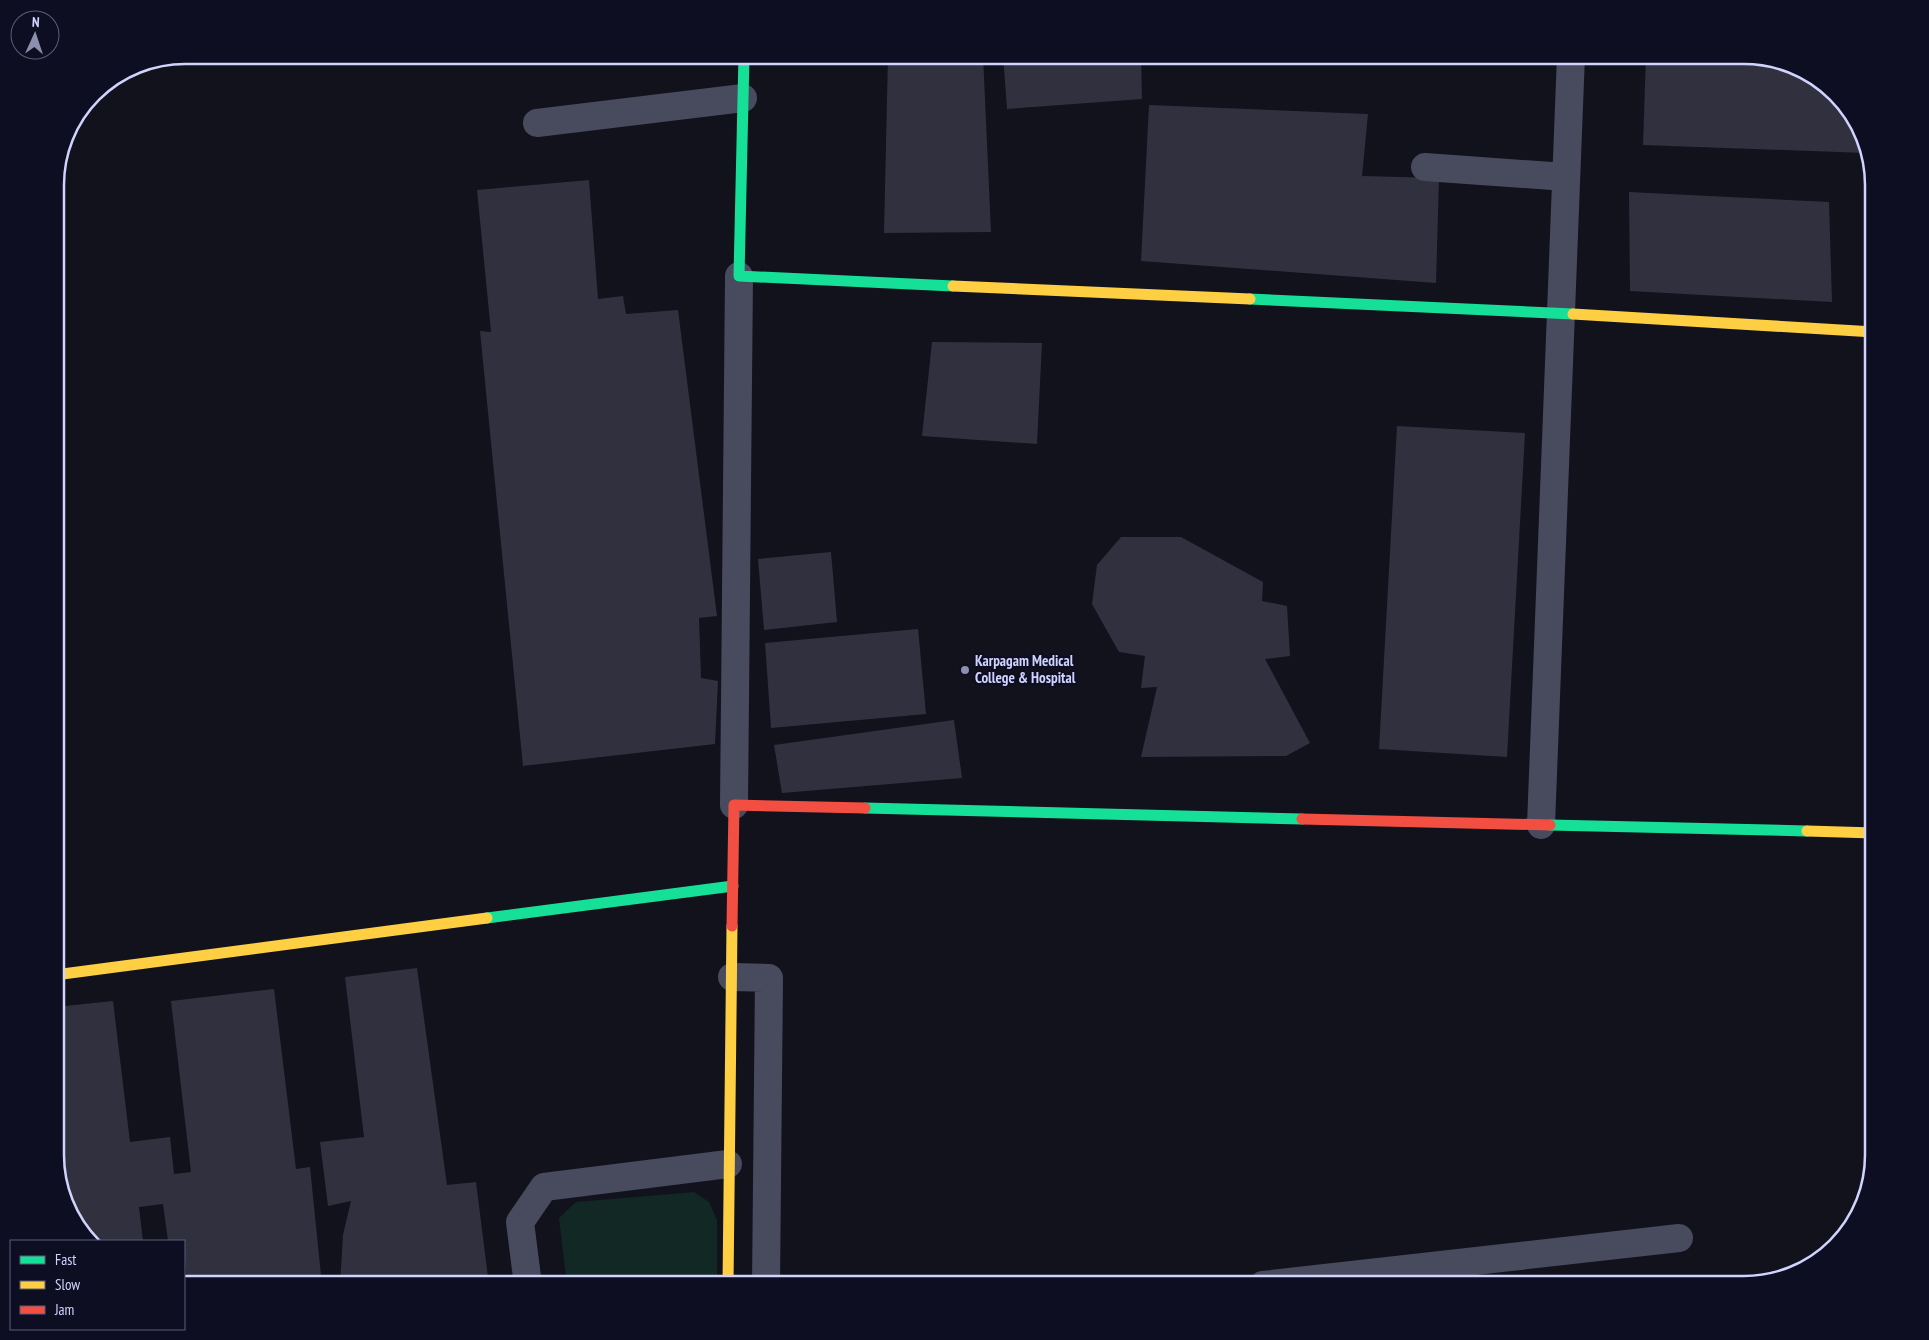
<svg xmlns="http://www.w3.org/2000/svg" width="1929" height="1340" font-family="'PT Sans Narrow',sans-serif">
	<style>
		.green { fill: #112825 }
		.building { fill: #30303f }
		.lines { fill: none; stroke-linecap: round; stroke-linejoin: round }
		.street { stroke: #484a5e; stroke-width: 28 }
		.fast { stroke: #16e098; stroke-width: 11 }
		.slow { stroke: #ffcf43; stroke-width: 11 }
		.jam { stroke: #f24e42; stroke-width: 11 }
		.poi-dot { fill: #8d8faf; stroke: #0e0e22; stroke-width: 2 }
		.labels { text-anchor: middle; stroke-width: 4.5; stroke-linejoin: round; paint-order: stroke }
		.poi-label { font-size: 15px; font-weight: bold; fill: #cfd3fe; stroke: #0e0e22; text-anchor: start }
		.rim { fill: none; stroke: #cfd3fe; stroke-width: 2.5 }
	</style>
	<rect width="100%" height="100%" fill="#12121d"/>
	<!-- green -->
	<polygon class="green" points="694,1192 709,1202 717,1220 717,1285 567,1285 559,1218 576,1202"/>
	<!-- building -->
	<g class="building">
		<polygon points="888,55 983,55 991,232 884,233"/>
		<polygon points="1003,55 1141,55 1142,99 1007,109"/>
		<polygon points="1646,55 1744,55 1816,77 1860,127 1865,153 1643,145"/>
		<polygon points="1149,105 1368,114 1362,176 1439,178 1436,283 1141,261"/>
		<polygon points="589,180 598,299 623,296 626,314 678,310 717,616 699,618 701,678 718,681 715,744 523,766 480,331 491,332 477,190"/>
		<polygon points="1629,192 1829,202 1832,302 1630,291"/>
		<polygon points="932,342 1042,343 1037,444 922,436"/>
		<polygon points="1397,426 1525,433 1507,757 1379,749"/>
		<polygon points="1121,537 1181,537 1263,582 1262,601 1287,606 1290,656 1265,659 1310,743 1286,756 1141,757 1157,687 1141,688 1145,656 1119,652 1092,604 1097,565"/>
		<polygon points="831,552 837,622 764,630 758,559"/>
		<polygon points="918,629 926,714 771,728 765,643"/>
		<polygon points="954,720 962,778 782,793 774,745"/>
		<polygon points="417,968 447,1185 476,1182 489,1285 340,1285 343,1235 351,1201 328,1206 320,1142 364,1137 345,977"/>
		<polygon points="274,989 296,1169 310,1167 322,1285 187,1285 184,1241 181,1240 168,1241 163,1204 139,1207 143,1241 92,1241 72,1220 55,1163 55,1007 113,1001 130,1142 170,1137 174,1174 191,1172 171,1001"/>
	</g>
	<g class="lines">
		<!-- street -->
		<g class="street">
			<polyline points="537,123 743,98"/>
			<polyline points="1425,167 1566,177"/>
			<polyline points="734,805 739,276"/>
			<polyline points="1541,825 1571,55"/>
			<polyline points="732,977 769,978 766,1285"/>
			<polyline points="528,1285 520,1222 544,1187 728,1164"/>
			<polyline points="1263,1285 1679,1238"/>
		</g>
		<!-- fast -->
		<g class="fast">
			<polyline points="744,55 739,276 953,286"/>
			<polyline points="1250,299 1573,314"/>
			<polyline points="865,808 1302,819"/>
			<polyline points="1550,825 1807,831"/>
			<polyline points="487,918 733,886"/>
		</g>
		<!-- slow -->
		<g class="slow">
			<polyline points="953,286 1250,299"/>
			<polyline points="1573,314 1874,332"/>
			<polyline points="1807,831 1874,833"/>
			<polyline points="55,975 487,918"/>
			<polyline points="728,1285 732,926"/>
		</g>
		<!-- jam -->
		<g class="jam">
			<polyline points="1302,819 1550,825"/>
			<polyline points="732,926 734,805 865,808"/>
		</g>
	</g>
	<!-- markers -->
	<circle class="poi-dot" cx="965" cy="670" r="5"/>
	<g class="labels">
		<!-- poi labels -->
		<g class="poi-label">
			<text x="975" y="666">Karpagam Medical<tspan x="975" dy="17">College &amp; Hospital</tspan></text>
		</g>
	</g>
	<!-- crop -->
	<path d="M0 0H1929V1340H0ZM185 64H1744A121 121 0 0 1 1865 185V1155A121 121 0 0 1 1744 1276H185A121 121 0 0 1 64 1155V185A121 121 0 0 1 185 64Z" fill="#0e0e22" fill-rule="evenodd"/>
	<path class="rim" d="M185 64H1744A121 121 0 0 1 1865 185V1155A121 121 0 0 1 1744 1276H185A121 121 0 0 1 64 1155V185A121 121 0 0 1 185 64Z"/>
	<!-- legend -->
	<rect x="10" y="1240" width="175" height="90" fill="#0e0e22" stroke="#5b5d7a"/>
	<rect x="20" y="1256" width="25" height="8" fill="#16e098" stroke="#5b5d7a"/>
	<text x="55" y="1265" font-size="15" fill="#cfd3fe">Fast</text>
	<rect x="20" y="1281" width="25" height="8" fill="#ffcf43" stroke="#5b5d7a"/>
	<text x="55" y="1290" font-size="15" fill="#cfd3fe">Slow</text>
	<rect x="20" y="1306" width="25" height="8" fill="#f24e42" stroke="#5b5d7a"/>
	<text x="55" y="1315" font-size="15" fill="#cfd3fe">Jam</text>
	<!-- north arrow -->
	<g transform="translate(35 35) rotate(3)"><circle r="24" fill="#0e0e22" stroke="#5b5d7a"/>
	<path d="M0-4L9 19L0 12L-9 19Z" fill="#8d8faf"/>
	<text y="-8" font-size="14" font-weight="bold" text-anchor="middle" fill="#cfd3fe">N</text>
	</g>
</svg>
